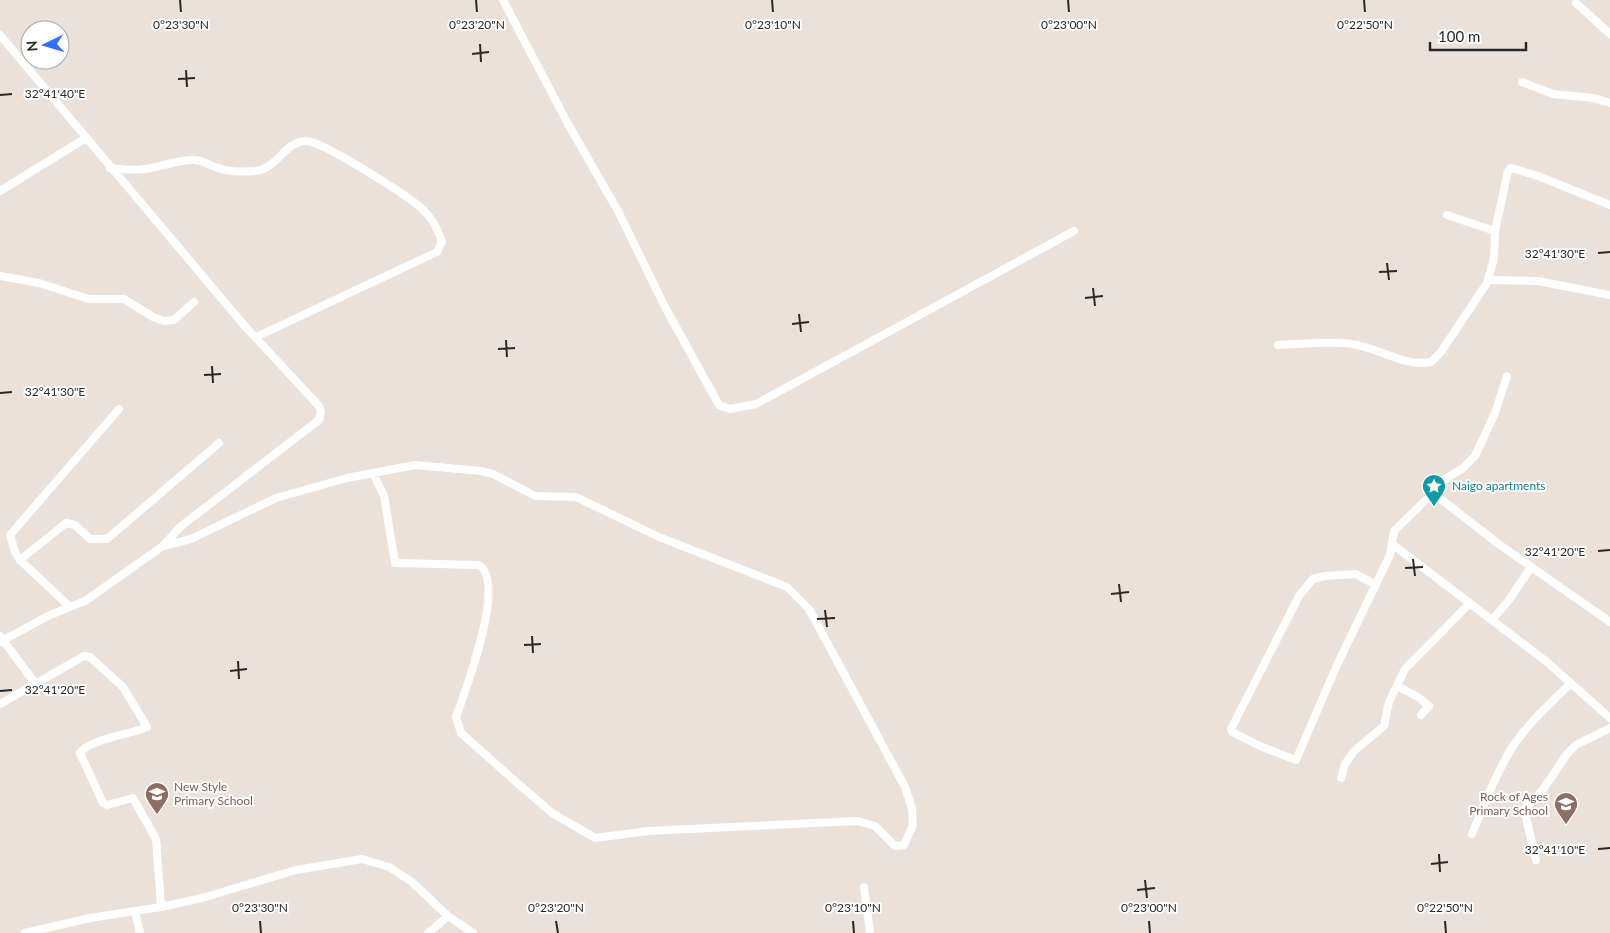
<svg xmlns="http://www.w3.org/2000/svg" width="1610" height="933" font-family="Lato,sans-serif">
	<style>
		.lines { fill: none; stroke-linecap: round; stroke-linejoin: round }
		.street { stroke: #fff; stroke-width: 8 }
		.ticks { fill: none; stroke: #282828; stroke-width: 2 }
		.labels { text-anchor: middle; stroke-width: 4; stroke-linejoin: round; paint-order: stroke }
		.culture-label { font-size: 12px; fill: #0d838f; stroke: #fff; text-anchor: start }
		.education-label { font-size: 12px; fill: #785e54; stroke: #fff; text-anchor: start }
		.ticks-label { font-size: 12px; text-anchor: middle; fill: #282828; stroke: #fff; stroke-width: 4; stroke-linejoin: round; paint-order: stroke }
	</style>
	<rect width="100%" height="100%" fill="#ebe1d8"/>
	<g class="lines">
		<!-- street -->
		<g class="street">
			<polyline points="503,0 568,124 618,211 665,307 719,405 730,409 756,404 1074,231"/>
			<polyline points="1576,3 1610,34"/>
			<polyline points="0,35 243,324 319,406 321,412 319,420 180,527 163,546 85,601 50,615 0,642"/>
			<polyline points="1522,82 1553,94 1594,98 1610,103"/>
			<path d="M110,168C122,169 133,171 145,169C161,167 176,160 193,160C202,160 209,165 218,168C229,172 244,172 256,171C278,168 284,142 306,141C321,140 406,195 420,207C431,216 438,229 442,242L437,252L256,337"/>
			<polyline points="0,191 86,138"/>
			<polyline points="1447,215 1495,231"/>
			<polyline points="0,276 39,283 89,299 124,299 153,317 164,321 174,320 194,302"/>
			<polyline points="1488,280 1538,281 1610,295"/>
			<path d="M1278,345C1302,344 1328,341 1352,344C1380,348 1403,367 1431,362L1441,352L1487,283L1494,258L1495,231L1508,171L1511,168L1538,176L1610,205"/>
			<polyline points="1433,493 1500,545 1610,622"/>
			<polyline points="1392,544 1547,662 1610,718"/>
			<path d="M163,546L191,539L276,498L347,478L415,465L481,471L493,474L535,496L576,497L659,537L787,587L809,609L905,787L912,809L913,825L904,845L895,846L875,826L858,821L648,831L595,838L552,813L515,781L461,733L456,717C465,691 507,583 479,565L395,563L384,496L373,473"/>
			<polyline points="20,560 66,523 75,525 90,539 107,539 219,443"/>
			<polyline points="1376,585 1356,574 1325,576 1313,579 1299,596 1231,729 1232,732 1262,747 1296,760 1337,665 1390,555 1394,531 1433,493 1439,483 1463,468 1475,456 1495,413 1507,376"/>
			<polyline points="70,607 20,560 15,552 10,535 119,409"/>
			<polyline points="1492,620 1509,600 1531,567"/>
			<polyline points="0,636 35,683"/>
			<polyline points="1397,686 1418,697 1429,706 1421,715"/>
			<path d="M0,704L84,656L90,657L123,687L147,727C132,734 87,740 80,753L103,803L107,805L133,798L156,839L161,907"/>
			<polyline points="1341,778 1345,764 1354,751 1384,726 1389,702 1405,669 1469,604"/>
			<path d="M1472,834C1484,805 1496,773 1513,746C1529,722 1551,703 1571,683"/>
			<polyline points="1536,860 1524,809 1542,791 1567,754 1576,745 1610,728"/>
			<polyline points="864,887 870,933"/>
			<polyline points="135,912 140,933"/>
			<polyline points="25,933 90,918 161,907 202,898 296,870 362,859 389,867 412,882 448,916 473,933"/>
			<polyline points="428,933 448,916"/>
		</g>
	</g>
	<!-- ticks -->
	<path class="ticks" d="M180,0L181,12M476,0L477,12M772,0L773,12M1068,0L1069,12M1364,0L1365,12M480,44L481,62M472,54L489,52M186,70L187,87M178,79L195,78M0,95L12,94M1598,253L1610,252M1387,263L1389,280M1379,272L1397,271M1093,288L1095,306M1085,298L1103,296M799,314L801,332M792,324L809,322M506,340L507,357M498,349L515,348M212,366L213,383M204,375L221,374M0,393L12,392M1598,551L1610,550M1413,559L1415,576M1405,568L1423,567M1119,584L1121,602M1111,594L1129,592M825,610L827,627M817,619L835,618M532,636L533,653M524,645L541,644M238,661L239,679M230,671L247,669M0,691L12,690M1598,849L1610,848M1439,854L1440,872M1431,864L1448,862M1145,880L1147,898M1137,890L1155,888M260,921L261,933M556,921L558,933M853,921L854,933M1149,921L1150,933M1445,921L1446,933"/>
	<!-- icons -->
	<defs>
		<g id="sight-pin" transform="scale(1.25)"><path d="M0 17L-7.5 6A9.5 9.5 0 1 1 7.5 6Z" fill="#0f9aa8" stroke="#fff"/><path d="M0-6L1.8-2.2L6-1.7L2.9 1.2L3.7 5.4L0 3.3L-3.7 5.4L-2.9 1.2L-6-1.7L-1.8-2.2Z" fill="#fff"/></g>
		<g id="school-pin" transform="scale(1.25)"><path d="M0 17L-7.5 6A9.5 9.5 0 1 1 7.5 6Z" fill="#8d6e63" stroke="#fff"/><path d="M0-5L7-2L0 1L-7-2ZM-4 1L0 2.5L4 1V4Q0 6-4 4Z" fill="#fff"/></g>
	</defs>
	<g fill-rule="evenodd">
		<use href="#sight-pin" x="1434" y="486"/>
		<use href="#school-pin" x="157" y="794"/>
		<use href="#school-pin" x="1566" y="804"/>
	</g>
	<g class="labels">
		<!-- culture labels -->
		<g class="culture-label">
			<text x="1452" y="490">Naigo apartments</text>
		</g>
		<!-- education labels -->
		<g class="education-label">
			<text x="174" y="791">New Style<tspan x="174" dy="14">Primary School</tspan></text>
			<text x="1548" y="801" text-anchor="end">Rock of Ages<tspan x="1548" dy="14">Primary School</tspan></text>
		</g>
	</g>
	<g class="ticks-label">
		<text x="181" y="29">0°23'30"N</text>
		<text x="477" y="29">0°23'20"N</text>
		<text x="773" y="29">0°23'10"N</text>
		<text x="1069" y="29">0°23'00"N</text>
		<text x="1365" y="29">0°22'50"N</text>
		<text x="55" y="98">32°41'40"E</text>
		<text x="1555" y="258">32°41'30"E</text>
		<text x="55" y="396">32°41'30"E</text>
		<text x="1555" y="556">32°41'20"E</text>
		<text x="55" y="694">32°41'20"E</text>
		<text x="1555" y="854">32°41'10"E</text>
		<text x="260" y="912">0°23'30"N</text>
		<text x="556" y="912">0°23'20"N</text>
		<text x="853" y="912">0°23'10"N</text>
		<text x="1149" y="912">0°23'00"N</text>
		<text x="1445" y="912">0°22'50"N</text>
	</g>
	<!-- north arrow -->
	<g transform="translate(45 45) rotate(265)"><circle r="24" fill="#ffffff" stroke="#a9a9a9"/>
	<path d="M0-4L9 19L0 12L-9 19Z" fill="#316fff"/>
	<text y="-8" font-size="14" font-weight="bold" text-anchor="middle" fill="#282828">N</text>
	</g>
	<!-- scale -->
	<path d="M1430 42v8h96v-8" fill="none" stroke="#282828" stroke-width="2.5"/>
	<text x="1438" y="42" font-size="15" fill="#282828" stroke="#ffffff" stroke-width="4" paint-order="stroke">100 m</text>
</svg>
